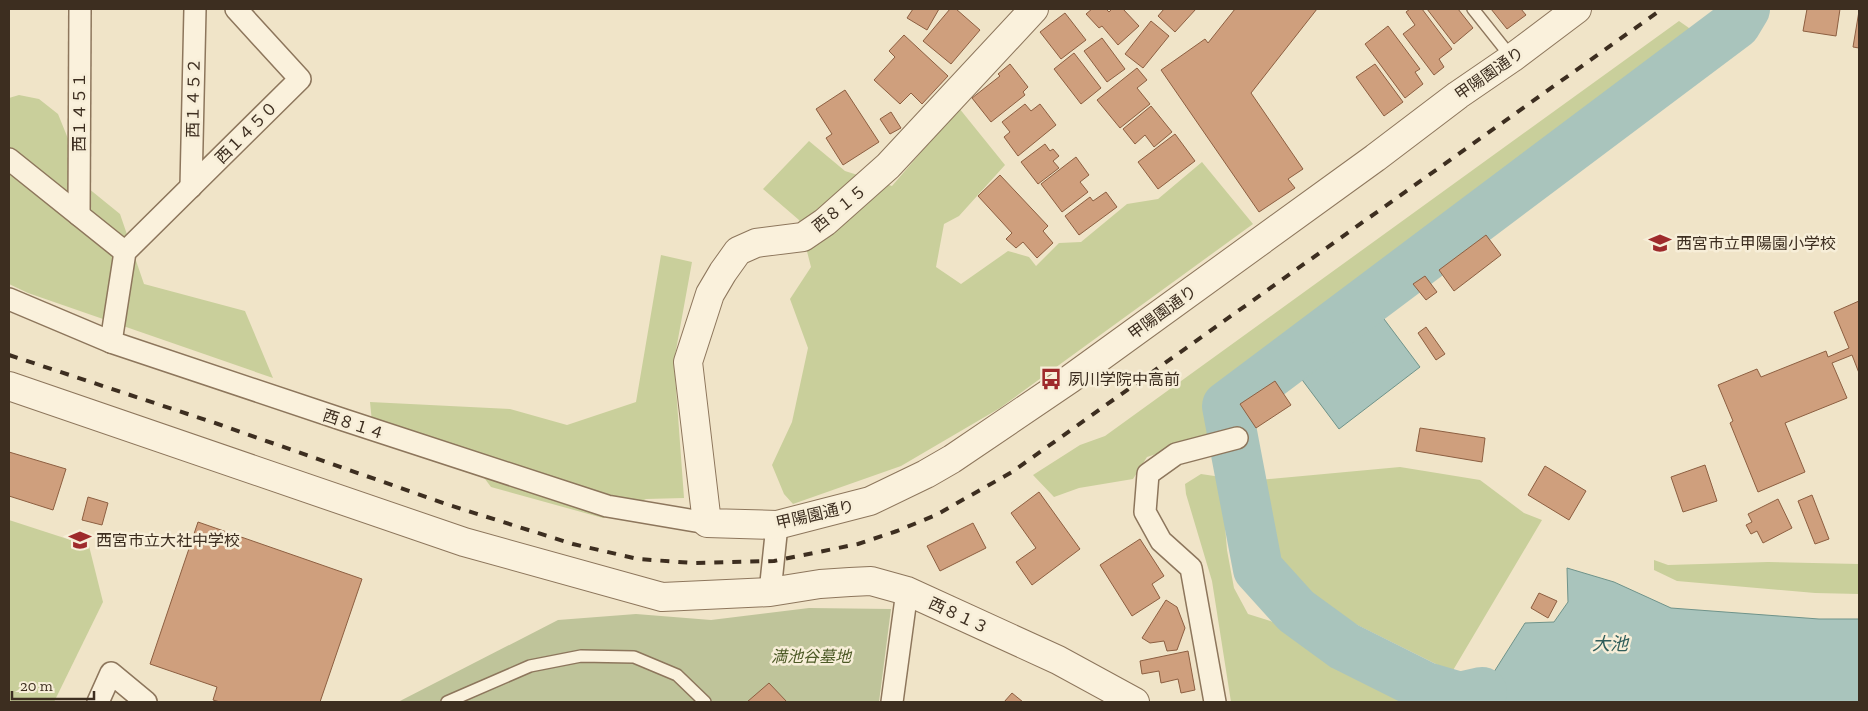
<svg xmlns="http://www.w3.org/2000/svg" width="1868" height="711" font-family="'Zilla Slab','Noto Sans JP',serif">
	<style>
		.green { fill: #c9cf9b }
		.cemetery { fill: #bfc49a }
		.water { fill: #a9c4bc; stroke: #6f938a }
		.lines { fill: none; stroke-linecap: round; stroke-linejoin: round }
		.river { stroke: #a9c4bc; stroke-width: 50 }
		.building { fill: #cf9f7d; stroke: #8d5f41 }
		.service-casing { stroke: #8d765c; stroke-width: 14 }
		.minor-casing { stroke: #8d765c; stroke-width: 24 }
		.tertiary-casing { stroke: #8d765c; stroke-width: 30 }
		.service { stroke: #faf1dc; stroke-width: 11 }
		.minor { stroke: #faf1dc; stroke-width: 21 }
		.tertiary { stroke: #faf1dc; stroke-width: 28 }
		.rail { stroke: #3d2e20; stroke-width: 4; stroke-dasharray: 9 9; stroke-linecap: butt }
		.labels { text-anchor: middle; stroke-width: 5; stroke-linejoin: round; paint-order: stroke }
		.street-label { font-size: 16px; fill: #3d2e20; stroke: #f7eed8 }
		.poi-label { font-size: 16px; fill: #3d2e20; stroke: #f7eed8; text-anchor: start }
		.park-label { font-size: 16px; font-style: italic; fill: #4d5a26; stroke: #f7eed8 }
		.water-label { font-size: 18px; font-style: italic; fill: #2f5d5a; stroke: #f7eed8 }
	</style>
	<rect width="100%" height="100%" fill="#f0e4c8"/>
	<!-- green -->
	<g class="green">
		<polygon points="1727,9 1752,9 1756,18 1752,32 1234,405 1240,427 1147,457 1133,479 1079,488 1054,497 1033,475 1080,445 1105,436 1679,21 1699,35 1724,19"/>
		<polygon points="19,95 39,99 58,114 88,188 120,214 144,284 245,311 273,378 28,293 9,284 9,98"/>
		<polygon points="959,108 1005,165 959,216 944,224 936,267 961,284 1008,251 1029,257 1036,266 1059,243 1081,242 1127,204 1158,199 1202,162 1253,224 1000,408 901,466 793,504 784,494 772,465 792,422 808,348 790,299 811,267 799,220 763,189 809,141 845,171 892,186"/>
		<polygon points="661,255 692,262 674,361 684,498 646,499 603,518 491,487 464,451 372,422 370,402 510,409 567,425 636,402"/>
		<polygon points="1400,467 1480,480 1524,513 1542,520 1452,672 1303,598 1283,574 1259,480"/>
		<polygon points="1201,474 1221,477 1227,550 1234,588 1248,614 1330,640 1440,702 1231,702 1212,581 1186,494 1185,484"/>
		<polygon points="9,520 89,546 103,602 54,702 9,702"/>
		<polygon points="1654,560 1668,565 1768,562 1859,564 1859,594 1815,593 1677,581 1654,570"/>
	</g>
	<!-- cemetery -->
	<polygon class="cemetery" points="809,608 891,609 879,702 398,702 558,620 636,614 711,620"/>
	<!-- water -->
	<g class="water">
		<polygon points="1381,315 1420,367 1339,429 1300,377"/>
		<polygon points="1567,568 1614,582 1671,608 1819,619 1859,619 1859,702 1475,702 1525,623 1554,622 1568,602"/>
	</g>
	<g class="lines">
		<!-- river -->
		<polyline class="river" points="1482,692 1460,697 1426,687 1344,646 1296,611 1258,569 1227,406 1736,24 1745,9"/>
	</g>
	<!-- building -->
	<g class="building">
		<polygon points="913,9 939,9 927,30 907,18"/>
		<polygon points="950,9 956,9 980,30 951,64 923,41"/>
		<polygon points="1092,9 1106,9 1109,12 1112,9 1123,9 1139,26 1118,45 1102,26 1099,28 1086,14"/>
		<polygon points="1164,9 1196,9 1175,32 1158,16"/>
		<polygon points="1235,9 1317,9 1251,93 1303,169 1288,179 1295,188 1259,212 1161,70 1205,39 1208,43"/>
		<polygon points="1410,9 1422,9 1452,49 1439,59 1444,67 1434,75 1403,34 1415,25 1406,12"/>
		<polygon points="1427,9 1458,9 1473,28 1454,44"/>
		<polygon points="1491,9 1521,9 1526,15 1507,29"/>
		<polygon points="1807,9 1840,9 1836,36 1803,31"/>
		<polygon points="1859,11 1859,48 1853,47"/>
		<polygon points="1065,13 1086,40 1061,59 1040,32"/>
		<polygon points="1151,21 1169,36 1143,68 1125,54"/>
		<polygon points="1388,26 1420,69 1415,72 1423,84 1405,98 1365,44"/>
		<polygon points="904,35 948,76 922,104 911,93 900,104 874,80 895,57 889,51"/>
		<polygon points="1102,38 1125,69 1107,82 1084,51"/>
		<polygon points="1074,53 1101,88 1081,104 1054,69"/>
		<polygon points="1010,64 1028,87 1023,92 1025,95 991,122 972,98 1000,76 998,74"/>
		<polygon points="1375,64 1403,102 1384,116 1356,77"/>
		<polygon points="1137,68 1147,80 1137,88 1150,104 1120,128 1097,100"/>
		<polygon points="845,90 879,142 843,165 826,138 832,134 816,109"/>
		<polygon points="1025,104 1031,111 1040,104 1056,125 1018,156 1004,137 1010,132 1002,122"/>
		<polygon points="1151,106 1172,132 1154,147 1145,135 1135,144 1123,129"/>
		<polygon points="891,112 901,128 890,134 880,119"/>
		<polygon points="1175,134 1195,161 1158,189 1138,162"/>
		<polygon points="1045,144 1050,151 1053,149 1059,156 1053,161 1059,168 1038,184 1021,162"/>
		<polygon points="1076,157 1089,175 1080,182 1088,192 1062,212 1041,184"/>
		<polygon points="1000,175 1048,226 1043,231 1053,243 1037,258 1023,242 1016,248 1006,239 1012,233 978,196"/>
		<polygon points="1106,192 1117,207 1079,235 1065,216 1090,197 1093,201"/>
		<polygon points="1486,235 1501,255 1454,291 1439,270"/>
		<polygon points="1425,276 1437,292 1426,300 1413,284"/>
		<polygon points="1859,301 1859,373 1852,355 1832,363 1847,398 1785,423 1805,472 1758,492 1730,423 1733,421 1718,385 1757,369 1761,377 1826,351 1828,357 1849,348 1834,312"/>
		<polygon points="1426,327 1445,354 1436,360 1418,333"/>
		<polygon points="1275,381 1291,405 1256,428 1240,404"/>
		<polygon points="1420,428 1485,438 1482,462 1416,451"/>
		<polygon points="9,452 66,469 53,510 9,496"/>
		<polygon points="1705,465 1717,501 1683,512 1671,477"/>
		<polygon points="1545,466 1586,491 1569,520 1528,495"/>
		<polygon points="1039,492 1080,549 1032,585 1016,562 1036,548 1011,513"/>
		<polygon points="1812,495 1829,539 1815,544 1798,501"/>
		<polygon points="88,497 108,503 102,525 82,520"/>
		<polygon points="1778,499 1792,528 1763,543 1757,531 1751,534 1746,525 1752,522 1748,514"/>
		<polygon points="198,522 362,579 320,702 220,702 213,700 217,687 150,664"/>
		<polygon points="973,523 986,548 940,571 927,546"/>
		<polygon points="1140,539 1164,576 1152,584 1160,598 1132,616 1100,565"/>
		<polygon points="1539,593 1557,601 1548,618 1531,608"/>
		<polygon points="1166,600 1177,607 1185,628 1177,650 1167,651 1164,641 1150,643 1142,638"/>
		<polygon points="1188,651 1195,690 1181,693 1178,679 1161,683 1159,671 1142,674 1140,661"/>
		<polygon points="769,683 787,702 747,702"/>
		<polygon points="1012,693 1023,702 1004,702"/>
	</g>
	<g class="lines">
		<!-- service casing -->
		<g class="service-casing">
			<g id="service">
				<polyline points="1473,9 1512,58"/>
				<polyline points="447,702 530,666 581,656 634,657 677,675 705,702"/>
			</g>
		</g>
		<!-- minor casing -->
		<g class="minor-casing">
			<g id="minor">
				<polyline points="9,159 125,252"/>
				<polyline points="191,187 195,9"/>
				<polyline points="79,215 80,9"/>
				<polyline points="9,299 111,342 344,420 607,506 707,523"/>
				<polyline points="111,342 125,252 300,79 236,9"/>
				<polyline points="770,592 777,525"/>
				<polyline points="98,702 111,673 146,702"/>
				<polyline points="892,702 907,591"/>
				<polyline points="1215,702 1191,568 1161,541 1145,512 1148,474 1176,454 1237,438"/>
			</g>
		</g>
		<!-- tertiary casing -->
		<g class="tertiary-casing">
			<g id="tertiary">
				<polyline points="1034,9 888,166 825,222 803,237 756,243 738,251 723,272 710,294 688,362 707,523 777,525 870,501 926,474 952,459 1070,379 1375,158 1458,95 1512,58 1577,9"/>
				<polyline points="9,386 464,542 662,597 770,592 820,584 850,582 871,581 907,591 1058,660 1135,702"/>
			</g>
		</g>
		<!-- service -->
		<use href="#service" class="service"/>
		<!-- minor -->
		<use href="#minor" class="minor"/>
		<!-- tertiary -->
		<use href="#tertiary" class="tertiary"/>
		<!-- rail -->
		<polyline class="rail" points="9,355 218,424 449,505 573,544 638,559 693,563 774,561 858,544 897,531 936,515 1012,472 1662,9"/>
	</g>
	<!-- icons -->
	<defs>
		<g id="school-bare" transform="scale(1.725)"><path d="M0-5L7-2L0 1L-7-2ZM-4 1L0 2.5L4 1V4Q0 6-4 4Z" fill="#9e2a2b" stroke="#f7eed8" stroke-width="2.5" paint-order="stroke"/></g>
		<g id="bus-bare" transform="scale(1.725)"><path d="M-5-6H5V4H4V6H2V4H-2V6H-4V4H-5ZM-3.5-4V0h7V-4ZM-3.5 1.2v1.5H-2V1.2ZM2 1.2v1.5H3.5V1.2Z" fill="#9e2a2b" stroke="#f7eed8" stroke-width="2.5" paint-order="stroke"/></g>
	</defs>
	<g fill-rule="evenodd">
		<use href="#school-bare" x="1660" y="243"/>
		<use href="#bus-bare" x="1051" y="379"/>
		<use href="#school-bare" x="80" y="540"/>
	</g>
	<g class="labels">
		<!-- street labels -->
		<g class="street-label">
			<text transform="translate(1489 73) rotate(-35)" y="6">甲陽園通り</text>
			<text transform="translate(193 98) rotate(-89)" y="6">西１４５２</text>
			<text transform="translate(79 112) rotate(-90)" y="6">西１４５１</text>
			<text transform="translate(246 132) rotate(-45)" y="6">西１４５０</text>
			<text transform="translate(839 208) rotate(-39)" y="6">西８１５</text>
			<text transform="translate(1162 312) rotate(-36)" y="6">甲陽園通り</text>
			<text transform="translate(354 424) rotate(18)" y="6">西８１４</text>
			<text transform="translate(815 514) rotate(-13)" y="6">甲陽園通り</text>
			<text transform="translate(959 615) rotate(25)" y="6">西８１３</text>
		</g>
		<!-- poi labels -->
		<g class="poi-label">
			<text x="1676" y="249">西宮市立甲陽園小学校</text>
			<text x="1068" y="385">夙川学院中高前</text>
			<text x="96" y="546">西宮市立大社中学校</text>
		</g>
		<!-- park labels -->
		<g class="park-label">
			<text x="811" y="662">満池谷墓地</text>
		</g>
		<!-- water labels -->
		<g class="water-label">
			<text x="1610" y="650">大池</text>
		</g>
	</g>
	<!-- border -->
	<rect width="1868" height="711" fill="none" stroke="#3d2e20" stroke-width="20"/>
	<!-- scale -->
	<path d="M12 691v8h82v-8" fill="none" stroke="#3d2e20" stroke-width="2.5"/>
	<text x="20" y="691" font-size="15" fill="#3d2e20" stroke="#f7eed8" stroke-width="4" paint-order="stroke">20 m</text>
</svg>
